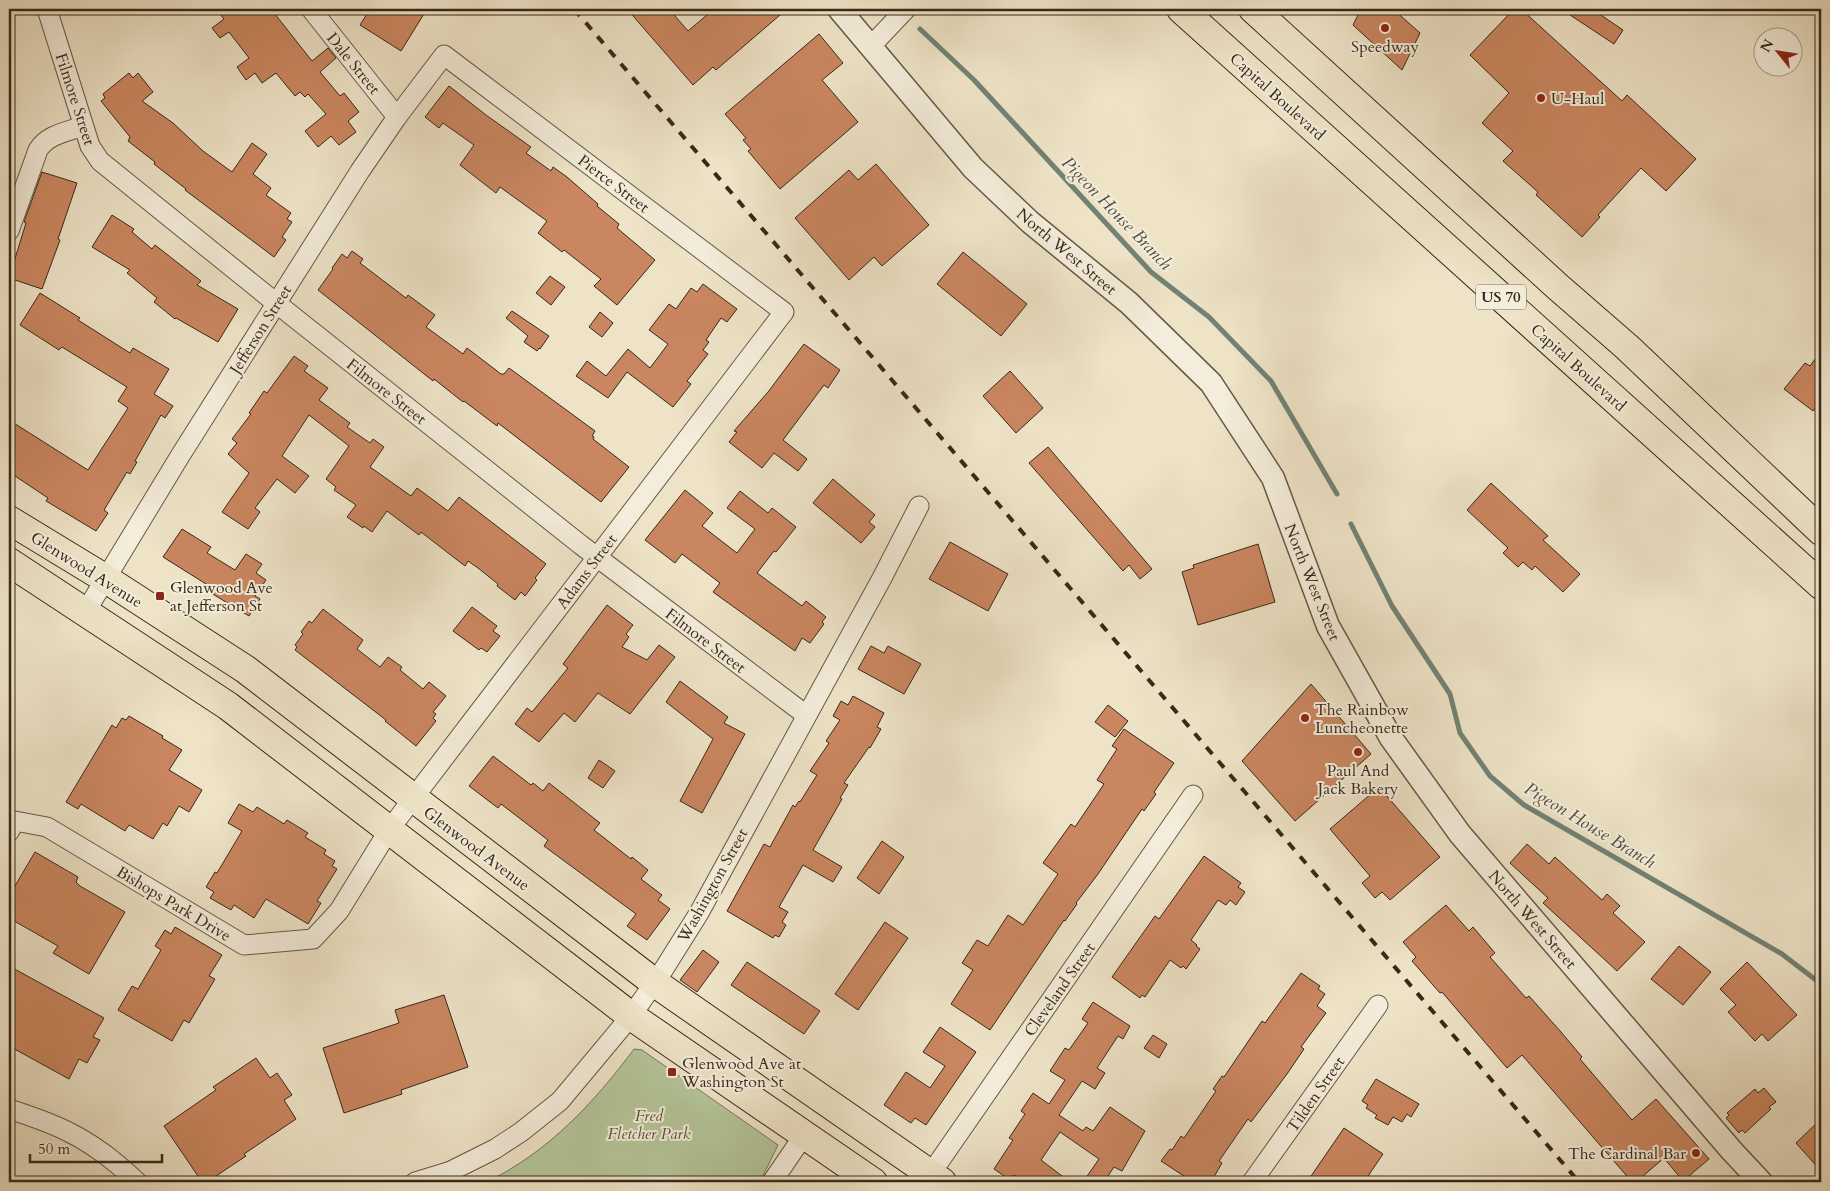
<svg xmlns="http://www.w3.org/2000/svg" width="1830" height="1191" font-family="Cardo,serif">
	<style>
		.green { fill: #b4c599; stroke: #767759 }
		.lines { fill: none; stroke-linecap: round; stroke-linejoin: round }
		.stream { stroke: #728274; stroke-width: 5 }
		.building { fill: #ca8660; stroke: #372919 }
		.minor-casing { stroke: #655844; stroke-width: 21 }
		.tertiary-casing { stroke: #655844; stroke-width: 25 }
		.primary-casing { stroke: #372919; stroke-width: 30 }
		.minor { stroke: #f4eddb; stroke-width: 19 }
		.tertiary { stroke: #f4eddb; stroke-width: 22 }
		.primary { stroke: #eee3c7; stroke-width: 28 }
		.rail { stroke: #372919; stroke-width: 4; stroke-dasharray: 9 9; stroke-linecap: butt }
		.poi-dot { fill: #8f2418; stroke: #f4eddb; stroke-width: 2 }
		.labels { text-anchor: middle; stroke-width: 4; stroke-linejoin: round; paint-order: stroke }
		.shield { fill: #f4eddb; stroke: #706453; stroke-width: 1 }
		.shield-label { font-size: 15px; font-weight: bold; fill: #372919 }
		.poi-label { font-size: 16px; fill: #372919; stroke: #f4eddb; text-anchor: start }
		.street-label { font-size: 16px; fill: #372919; stroke: #f4eddb }
		.park-label { font-size: 16px; font-style: italic; fill: #565039; stroke: #f4eddb }
		.water-label { font-size: 18px; font-style: italic; fill: #504e3f; stroke: #f4eddb }
	</style>
	<rect width="100%" height="100%" fill="#eee3c7"/>
	<filter id="stains"><feTurbulence type="fractalNoise" baseFrequency=".004" numOctaves="4"/><feColorMatrix values="0 0 0 0 .2 0 0 0 0 .09 0 0 0 0 .02 0 0 0 .5 -.17"/></filter>
	<radialGradient id="worn" r=".72"><stop offset=".6" stop-color="#630" stop-opacity="0"/><stop offset="1" stop-color="#630" stop-opacity=".3"/></radialGradient>
	<!-- green -->
	<path class="green" d="M634,1049L642,1050L778,1145L760,1182H487C549,1151 593,1104 634,1049Z"/>
	<g class="lines">
		<!-- stream -->
		<g class="stream">
			<polyline points="920,29 974,80 1151,272 1209,317 1271,381 1337,494"/>
			<polyline points="1351,524 1392,606 1450,694 1460,733 1490,776 1524,805 1782,954 1821,984"/>
		</g>
	</g>
	<!-- building -->
	<g class="building">
		<polygon points="216,9 271,9 312,61 328,48 336,58 320,72 340,96 344,93 359,112 348,121 356,132 339,145 331,136 318,147 305,131 326,114 308,94 305,97 300,92 295,96 276,73 262,83 255,73 246,80 237,67 249,58 229,32 220,38 212,28 224,19"/>
		<polygon points="370,9 427,9 401,51 360,25"/>
		<polygon points="627,9 669,9 688,31 714,9 787,9 716,70 713,67 693,85"/>
		<polygon points="1361,9 1393,9 1420,33 1402,70 1353,25"/>
		<polygon points="1514,9 1521,9 1622,101 1627,95 1696,159 1666,191 1641,168 1598,215 1600,217 1582,237 1536,195 1538,192 1503,161 1513,151 1482,123 1509,93 1470,55"/>
		<polygon points="1561,9 1592,9 1623,30 1614,44"/>
		<polygon points="819,34 843,63 822,80 858,122 780,189 748,151 751,149 743,140 746,138 725,114"/>
		<polygon points="129,73 133,78 138,73 153,92 142,101 173,123 203,151 232,172 252,143 267,154 253,174 271,188 266,195 291,213 287,219 292,222 282,237 286,240 274,257 185,190 186,189 154,164 155,162 128,141 130,137 101,101 105,98 103,94"/>
		<polygon points="449,86 486,115 531,147 526,153 551,171 553,167 567,177 598,204 597,206 619,224 617,228 655,260 617,305 594,286 601,279 564,250 562,252 538,233 547,221 500,187 496,193 460,165 474,145 443,123 439,128 425,117"/>
		<polygon points="876,164 929,225 882,266 874,257 849,280 795,218 849,170 858,180"/>
		<polygon points="42,172 77,183 58,239 60,240 42,289 9,278 26,223 24,222"/>
		<polygon points="112,215 134,229 132,232 152,249 155,245 201,281 197,285 238,309 218,342 176,318 175,319 154,302 157,298 127,273 130,270 92,247"/>
		<polygon points="352,251 363,259 360,263 406,298 408,295 435,315 426,327 463,354 467,348 501,374 504,374 509,368 595,431 592,436 594,437 593,439 629,467 601,502 498,423 497,426 464,401 463,402 434,379 433,381 318,290 333,269 332,268 342,254 347,258"/>
		<polygon points="963,252 1027,304 1001,336 937,284"/>
		<polygon points="550,276 565,287 551,305 536,293"/>
		<polygon points="703,284 737,309 727,322 721,318 706,340 709,342 703,350 708,354 687,381 691,384 673,407 627,372 608,398 576,376 587,361 606,376 628,349 650,368 668,344 649,330 669,304 676,309 691,288 697,292"/>
		<polygon points="40,293 80,318 78,320 130,353 133,348 169,369 154,394 173,406 165,418 161,415 135,461 137,462 130,474 127,472 104,510 108,513 96,531 46,501 48,498 9,472 9,420 88,470 128,408 118,401 127,387 62,347 59,350 20,325"/>
		<polygon points="512,311 549,336 540,349 539,348 537,351 524,342 528,336 506,318"/>
		<polygon points="600,312 613,323 602,337 589,327"/>
		<polygon points="804,344 840,370 828,388 824,385 783,440 807,459 798,471 774,453 762,468 729,442 737,432 734,431 768,392"/>
		<polygon points="1821,351 1821,400 1813,411 1784,389 1805,363 1810,366"/>
		<polygon points="294,356 308,366 304,371 328,388 319,400 350,423 347,427 370,443 373,439 384,447 370,467 411,496 417,488 448,511 459,497 546,564 535,578 537,580 525,596 521,592 515,600 497,586 498,584 478,568 468,561 465,566 421,532 419,535 387,511 372,532 364,526 363,528 347,517 356,505 334,490 336,487 326,479 349,446 309,415 282,456 309,476 295,493 277,479 255,508 260,512 248,529 222,512 249,473 228,454 237,443 232,439 251,414 249,413 264,391 267,393"/>
		<polygon points="1010,371 1043,408 1016,433 983,396"/>
		<polygon points="1048,447 1152,569 1140,579 1129,565 1123,571 1029,463"/>
		<polygon points="833,479 875,515 869,522 875,527 861,543 813,503"/>
		<polygon points="1491,483 1548,536 1543,540 1580,574 1563,592 1535,566 1532,570 1523,562 1518,567 1503,553 1508,548 1467,510"/>
		<polygon points="685,490 713,513 702,526 737,553 755,529 727,508 740,491 768,513 772,508 796,527 776,552 774,551 757,573 802,606 806,601 826,617 822,622 824,624 810,643 802,638 795,651 713,592 720,583 682,554 675,563 645,540"/>
		<polygon points="182,529 211,547 207,553 235,570 246,554 262,564 256,573 266,580 255,596 260,599 249,616 211,593 214,589 163,557"/>
		<polygon points="950,542 1008,574 988,611 929,579"/>
		<polygon points="1258,544 1275,602 1198,625 1182,572 1194,568 1193,565"/>
		<polygon points="607,605 633,625 626,634 629,637 622,647 647,660 659,645 675,657 630,714 598,693 575,722 564,713 539,742 515,724 527,708 532,712 568,668 563,664"/>
		<polygon points="472,607 497,626 493,631 500,636 487,652 481,648 479,650 453,631"/>
		<polygon points="323,609 363,640 357,649 380,667 388,657 402,667 400,670 423,689 429,682 446,696 433,712 436,714 433,718 436,721 416,746 385,721 386,720 295,650 297,647 295,645 303,634 301,632 309,621 312,623"/>
		<polygon points="871,646 884,653 888,646 921,664 904,694 858,669"/>
		<polygon points="680,681 728,717 724,723 745,734 702,813 680,801 713,739 666,702"/>
		<polygon points="1311,684 1371,754 1295,821 1242,761"/>
		<polygon points="853,696 884,713 877,727 881,729 870,748 869,747 844,783 848,785 840,798 842,799 813,850 842,867 833,882 803,865 779,907 788,912 782,922 786,925 779,937 775,935 773,938 727,911 764,844 770,847 793,805 795,807 799,801 800,802 817,775 810,771 829,743 826,741 840,720 833,716 841,701 848,705"/>
		<polygon points="1108,705 1128,721 1115,737 1095,722"/>
		<polygon points="129,716 163,736 162,738 182,750 169,770 202,790 189,812 179,806 167,826 163,823 153,839 129,825 125,831 81,804 78,809 66,802 112,725 116,728 122,718 126,720"/>
		<polygon points="1124,729 1174,763 1154,792 1156,794 1144,811 1142,809 1098,874 1076,903 1077,904 1065,921 1064,920 990,1030 951,1004 973,970 962,963 977,940 988,946 1008,915 1023,925 1058,874 1043,863 1071,824 1075,827 1104,784 1097,780 1117,749 1112,746"/>
		<polygon points="493,756 531,785 533,783 543,791 549,783 600,823 594,830 631,859 632,857 648,870 641,879 662,895 658,900 670,909 647,940 627,926 636,914 544,846 548,840 501,804 498,808 469,786"/>
		<polygon points="599,760 615,771 603,788 588,778"/>
		<polygon points="1379,787 1440,857 1390,900 1382,892 1375,898 1362,883 1370,876 1330,829"/>
		<polygon points="239,804 253,812 257,807 284,824 287,820 308,833 305,837 326,850 324,854 335,861 332,866 337,869 317,901 321,903 308,924 266,899 254,918 234,905 231,910 210,898 214,892 206,887 215,872 217,873 242,831 228,823"/>
		<polygon points="882,841 904,857 879,894 857,878"/>
		<polygon points="1527,844 1549,864 1555,857 1602,900 1607,894 1620,906 1613,913 1645,942 1617,971 1543,903 1548,898 1510,863"/>
		<polygon points="35,852 78,877 76,882 80,886 125,912 89,974 53,953 58,946 9,918 9,896"/>
		<polygon points="1204,856 1241,883 1238,887 1245,892 1236,905 1230,900 1226,905 1218,900 1191,940 1197,945 1196,946 1200,949 1186,969 1183,966 1181,968 1170,960 1145,997 1142,995 1140,998 1112,977 1155,916 1159,919"/>
		<polygon points="1446,905 1469,931 1473,927 1495,953 1490,957 1526,998 1529,996 1561,1032 1582,1057 1580,1059 1632,1120 1656,1099 1709,1159 1683,1181 1664,1158 1636,1182 1632,1182 1522,1055 1507,1068 1442,992 1440,993 1412,961 1416,957 1403,942"/>
		<polygon points="885,922 908,938 858,1010 835,994"/>
		<polygon points="175,927 222,955 209,976 215,979 189,1023 184,1020 172,1041 118,1010 132,986 138,989 161,950 155,946 165,930 171,934"/>
		<polygon points="1679,946 1711,972 1683,1005 1651,979"/>
		<polygon points="703,950 719,962 697,992 680,980"/>
		<polygon points="747,962 820,1011 804,1034 731,985"/>
		<polygon points="1747,962 1797,1015 1768,1041 1762,1034 1755,1041 1728,1012 1736,1005 1720,989"/>
		<polygon points="9,966 104,1018 93,1037 100,1040 87,1063 79,1059 69,1079 9,1046"/>
		<polygon points="1301,973 1320,986 1318,989 1325,994 1317,1006 1326,1013 1301,1047 1304,1049 1287,1074 1251,1122 1248,1119 1219,1161 1222,1163 1211,1182 1193,1182 1161,1161 1170,1149 1172,1150 1181,1136 1184,1138 1216,1091 1213,1089 1222,1076 1224,1077 1262,1021 1265,1023"/>
		<polygon points="444,995 468,1067 401,1090 402,1094 344,1113 323,1048 399,1023 395,1010"/>
		<polygon points="1093,1002 1130,1026 1123,1039 1118,1036 1097,1068 1105,1073 1095,1089 1082,1081 1059,1115 1083,1131 1086,1127 1093,1131 1110,1107 1145,1131 1122,1171 1114,1167 1104,1182 1083,1182 1099,1159 1060,1132 1041,1160 1070,1182 1024,1182 1014,1175 1010,1180 994,1169 1013,1140 1009,1138 1025,1114 1021,1111 1033,1093 1049,1104 1065,1080 1050,1071 1065,1048 1069,1050 1088,1023 1082,1019"/>
		<polygon points="940,1027 976,1052 926,1125 915,1118 911,1123 884,1105 906,1072 930,1088 945,1066 923,1052"/>
		<polygon points="1153,1035 1167,1044 1159,1058 1144,1048"/>
		<polygon points="256,1058 270,1078 277,1073 292,1095 284,1100 296,1119 244,1154 246,1156 207,1182 202,1182 164,1126 216,1090 213,1087"/>
		<polygon points="1376,1079 1419,1104 1411,1117 1407,1114 1402,1122 1393,1117 1388,1125 1375,1118 1377,1115 1366,1108 1368,1105 1362,1101"/>
		<polygon points="1764,1088 1776,1102 1769,1107 1771,1109 1745,1133 1742,1130 1739,1133 1726,1118 1729,1115 1727,1113 1755,1089 1758,1093"/>
		<polygon points="1821,1119 1821,1171 1796,1143"/>
		<polygon points="1344,1128 1383,1154 1364,1182 1307,1182"/>
	</g>
	<g class="lines">
		<!-- minor casing -->
		<g class="minor-casing">
			<g id="minor">
				<polyline points="47,9 90,146 100,161 276,303 581,545 806,715"/>
				<polyline points="311,9 397,117"/>
				<polyline points="871,46 906,9"/>
				<path d="M9,231L38,150C48,134 67,132 83,126"/>
				<polyline points="9,832 15,821 47,827 244,945 313,939 339,911 389,830 784,312 444,55 397,117 360,171 180,456 86,611"/>
				<path d="M9,1109C52,1123 81,1134 117,1164C124,1170 131,1176 137,1182"/>
				<polyline points="415,1182 451,1171 495,1149 521,1132 560,1101 631,1016 662,972 699,913 882,578 919,506"/>
				<polyline points="772,1182 804,1135"/>
				<polyline points="925,1182 1193,795"/>
				<polyline points="1252,1182 1378,1005"/>
			</g>
		</g>
		<!-- tertiary casing -->
		<g class="tertiary-casing">
			<polyline id="tertiary" points="839,9 973,168 1030,222 1129,303 1211,383 1273,478 1328,626 1391,738 1460,834 1732,1151 1761,1182"/>
		</g>
		<!-- primary casing -->
		<g class="primary-casing">
			<g id="primary">
				<polyline points="1181,9 1821,585"/>
				<polyline points="1253,9 1558,287 1627,347 1821,531"/>
				<polyline points="9,520 106,579 245,669 655,983 942,1182"/>
				<polyline points="9,562 228,706 631,1016 873,1182"/>
			</g>
		</g>
		<!-- minor -->
		<use href="#minor" class="minor"/>
		<!-- tertiary -->
		<use href="#tertiary" class="tertiary"/>
		<!-- primary -->
		<use href="#primary" class="primary"/>
		<!-- rail -->
		<polyline class="rail" points="574,9 1579,1182"/>
	</g>
	<!-- markers -->
	<g class="poi-dot">
		<circle cx="1385" cy="28" r="5"/>
		<circle cx="1541" cy="98" r="5"/>
		<rect x="155" y="591" width="10" height="10" rx="2.5"/>
		<circle cx="1305" cy="718" r="5"/>
		<circle cx="1358" cy="752" r="5"/>
		<rect x="667" y="1067" width="10" height="10" rx="2.5"/>
		<circle cx="1696" cy="1153" r="5"/>
	</g>
	<g class="labels">
		<!-- shield labels -->
		<rect class="shield" x="1476" y="284.5" width="50" height="25" rx="4"/>
		<g class="shield-label">
			<text x="1501" y="302">US 70</text>
		</g>
		<!-- poi labels -->
		<g class="poi-label">
			<text x="1385" y="52" text-anchor="middle">Speedway</text>
			<text x="1551" y="104">U-Haul</text>
			<text x="170" y="593">Glenwood Ave<tspan x="170" dy="18">at Jefferson St</tspan></text>
			<text x="1315" y="715">The Rainbow<tspan x="1315" dy="18">Luncheonette</tspan></text>
			<text x="1358" y="776" text-anchor="middle">Paul And<tspan x="1358" dy="18">Jack Bakery</tspan></text>
			<text x="682" y="1069">Glenwood Ave at<tspan x="682" dy="18">Washington St</tspan></text>
			<text x="1686" y="1159" text-anchor="end">The Cardinal Bar</text>
		</g>
		<!-- street labels -->
		<g class="street-label">
			<text transform="translate(354 63) rotate(51)" y="6">Dale Street</text>
			<text transform="translate(1278 96) rotate(42)" y="6">Capital Boulevard</text>
			<text transform="translate(76 99) rotate(72)" y="6">Filmore Street</text>
			<text transform="translate(614 183) rotate(37)" y="6">Pierce Street</text>
			<text transform="translate(1067 251) rotate(40)" y="6">North West Street</text>
			<text transform="translate(260 329) rotate(-58)" y="6">Jefferson Street</text>
			<text transform="translate(1579 367) rotate(42)" y="6">Capital Boulevard</text>
			<text transform="translate(387 391) rotate(38)" y="6">Filmore Street</text>
			<text transform="translate(87 569) rotate(32)" y="6">Glenwood Avenue</text>
			<text transform="translate(586 571) rotate(-53)" y="6">Adams Street</text>
			<text transform="translate(1313 582) rotate(68)" y="6">North West Street</text>
			<text transform="translate(706 640) rotate(37)" y="6">Filmore Street</text>
			<text transform="translate(477 848) rotate(37)" y="6">Glenwood Avenue</text>
			<text transform="translate(712 885) rotate(-61)" y="6">Washington Street</text>
			<text transform="translate(174 903) rotate(31)" y="6">Bishops Park Drive</text>
			<text transform="translate(1533 919) rotate(49)" y="6">North West Street</text>
			<text transform="translate(1059 989) rotate(-55)" y="6">Cleveland Street</text>
			<text transform="translate(1315 1094) rotate(-55)" y="6">Tilden Street</text>
		</g>
		<!-- park labels -->
		<g class="park-label">
			<text x="649" y="1121">Fred<tspan x="649" dy="18">Fletcher Park</tspan></text>
		</g>
		<!-- water labels -->
		<g class="water-label">
			<text transform="translate(1117 213) rotate(46)" y="6">Pigeon House Branch</text>
			<text transform="translate(1590 825) rotate(31)" y="6">Pigeon House Branch</text>
		</g>
	</g>
	<!-- margin -->
	<rect width="1830" height="1191" fill="none" stroke="#eee3c7" stroke-width="30"/>
	<rect x="10" y="10" width="1810" height="1171" fill="none" stroke="#372919" stroke-width="2.5"/>
	<rect x="15" y="15" width="1800" height="1161" fill="none" stroke="#372919"/>
	<!-- north arrow -->
	<g transform="translate(1778 52) rotate(300)"><circle r="24" fill="#f4eddb" stroke="#a89f8d"/>
	<path d="M0-4L9 19L0 12L-9 19Z" fill="#8f2418"/>
	<text y="-8" font-size="14" font-weight="bold" text-anchor="middle" fill="#372919">N</text>
	</g>
	<!-- scale -->
	<path d="M30 1154v8h132v-8" fill="none" stroke="#372919" stroke-width="2.5"/>
	<text x="38" y="1154" font-size="15" fill="#372919" stroke="#f4eddb" stroke-width="4" paint-order="stroke">50 m</text>
	<rect width="100%" height="100%" filter="url(#stains)"/>
	<rect width="100%" height="100%" fill="url(#worn)"/>
</svg>
